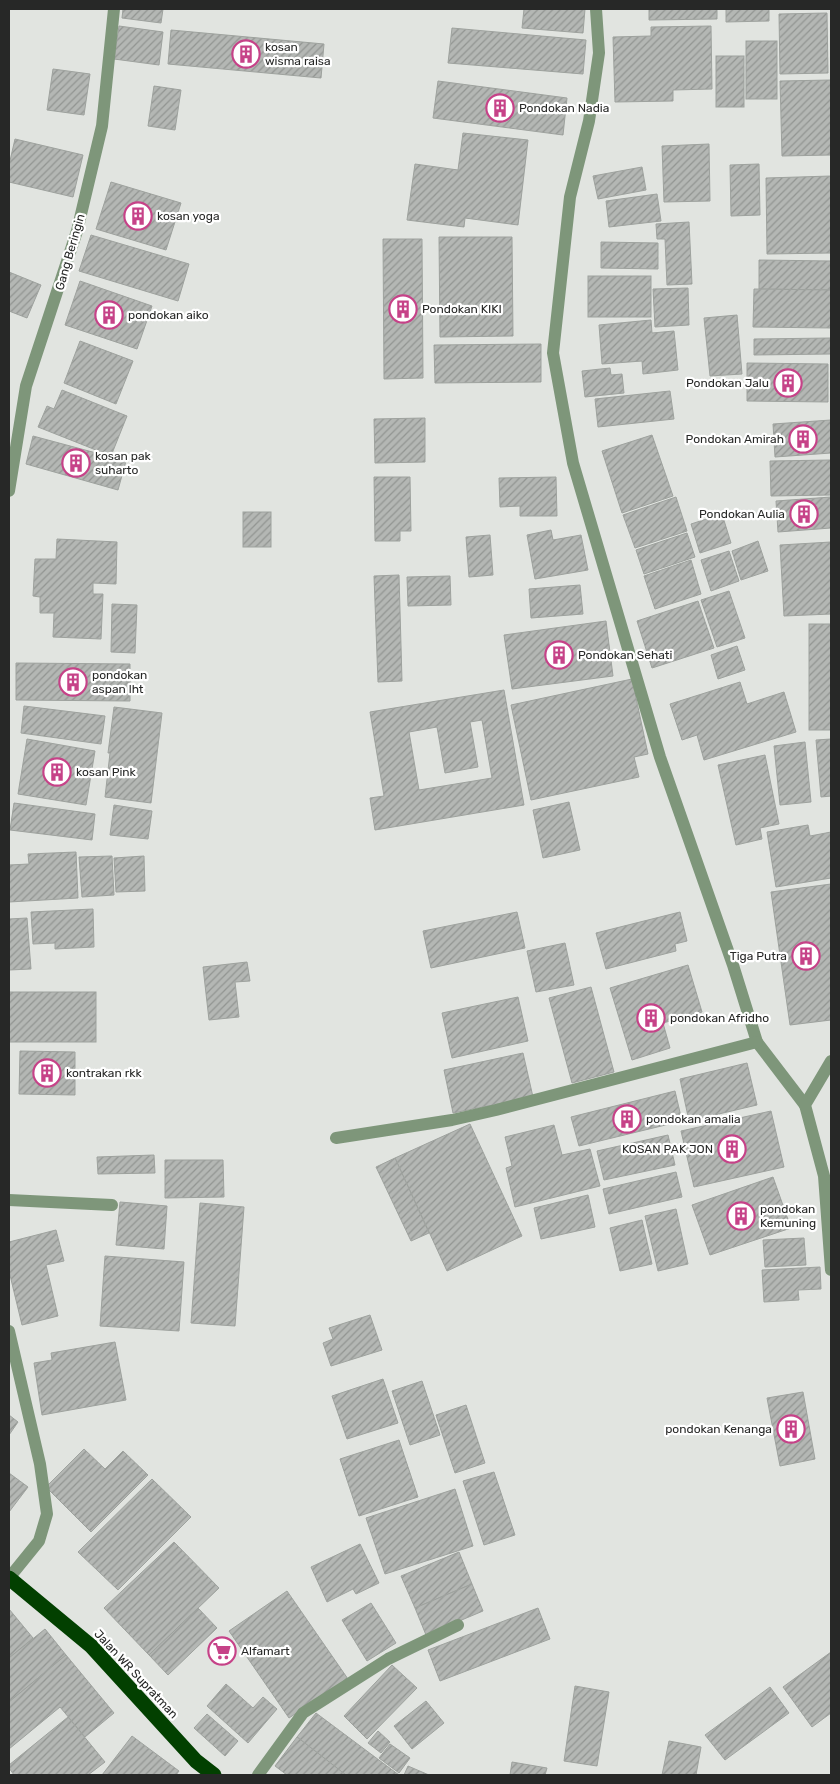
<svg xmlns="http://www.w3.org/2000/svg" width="840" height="1784" font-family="Rubik,sans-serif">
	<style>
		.building { fill: url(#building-hatch); stroke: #9ea29e; fill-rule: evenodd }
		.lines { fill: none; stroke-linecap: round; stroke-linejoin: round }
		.minor { stroke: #7e967a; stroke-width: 12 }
		.highway { stroke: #024000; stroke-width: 15 }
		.labels { text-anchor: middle; stroke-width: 4.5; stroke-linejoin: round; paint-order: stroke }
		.poi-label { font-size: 12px; fill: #272827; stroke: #fff; text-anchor: start }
		.street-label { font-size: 12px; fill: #272827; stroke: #fff }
	</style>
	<defs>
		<pattern id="building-hatch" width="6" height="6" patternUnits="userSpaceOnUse" patternTransform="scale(1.25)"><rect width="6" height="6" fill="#b4b7b4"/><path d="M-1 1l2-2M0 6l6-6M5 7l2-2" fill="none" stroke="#929592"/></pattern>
	</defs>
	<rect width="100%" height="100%" fill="#e1e4e0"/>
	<!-- building -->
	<g class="building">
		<polygon points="123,9 163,9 161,23 122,18"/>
		<polygon points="524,9 585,9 583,33 522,28"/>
		<polygon points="649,9 717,9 717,19 649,20"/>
		<polygon points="726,9 769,9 769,21 726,22"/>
		<polygon points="827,13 828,73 780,74 779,14"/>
		<polygon points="119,26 163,32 159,65 114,59"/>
		<polygon points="711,26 712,89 673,90 673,101 615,102 613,37 651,36 651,27"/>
		<polygon points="452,28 586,40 583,74 448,63"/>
		<polygon points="171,30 324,44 321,78 168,64"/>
		<rect x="746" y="41" width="31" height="58"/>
		<rect x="716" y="56" width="28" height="51"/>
		<polygon points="53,69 90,74 84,115 47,110"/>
		<polygon points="831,80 831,155 782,156 780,81"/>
		<polygon points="438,81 567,98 563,135 433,118"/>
		<polygon points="154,86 181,90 175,130 148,126"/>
		<polygon points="463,133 528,140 518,225 465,218 464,227 407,220 415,164 458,170"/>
		<polygon points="15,139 83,155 73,197 9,182 9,165"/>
		<polygon points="709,144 710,201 664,202 662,146"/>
		<polygon points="759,164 760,215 731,216 730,165"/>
		<polygon points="642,167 646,190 598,199 593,176"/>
		<polygon points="831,176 831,253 767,254 766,178"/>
		<polygon points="111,182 181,203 166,250 96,229"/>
		<polygon points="657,194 661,221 609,227 606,201"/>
		<polygon points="689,222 692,284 667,285 665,239 657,239 656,224"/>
		<polygon points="91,235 189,264 178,301 79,271"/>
		<polygon points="439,237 512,237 513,336 440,337"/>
		<polygon points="383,239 422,239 423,378 384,379"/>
		<polygon points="601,242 658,243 658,269 601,268"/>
		<polygon points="759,260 831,261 831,290 759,289"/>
		<polygon points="9,272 41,285 27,318 9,311"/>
		<rect x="588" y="276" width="63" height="41"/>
		<polygon points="80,281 152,306 137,349 65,325"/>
		<polygon points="688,288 689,325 655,327 653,289"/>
		<polygon points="754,289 831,290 831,328 753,327"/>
		<polygon points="737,315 742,374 710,376 704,318"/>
		<polygon points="651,320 652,333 674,331 678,370 643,374 642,361 602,364 599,325"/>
		<polygon points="831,338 831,354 754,355 754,339"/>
		<polygon points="80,341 133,361 116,404 64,383"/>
		<polygon points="541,344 541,382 435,383 434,345"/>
		<polygon points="747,363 828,364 828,402 747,401"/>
		<polygon points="610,368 611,375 622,374 624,393 585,397 582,371"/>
		<polygon points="62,390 127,416 111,456 38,427 47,406 54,409"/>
		<polygon points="670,391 674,419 598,427 595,399"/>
		<polygon points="425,418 425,462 375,463 374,419"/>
		<polygon points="831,420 831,453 775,457 773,424"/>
		<polygon points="652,435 673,496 622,513 602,451"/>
		<polygon points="33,436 126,461 118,490 26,464"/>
		<polygon points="831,460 831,495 771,496 770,461"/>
		<polygon points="374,477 410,477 411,531 400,531 400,541 375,541"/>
		<polygon points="556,477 557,516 520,516 520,506 500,507 499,478"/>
		<polygon points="676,497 687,531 635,548 623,515"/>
		<polygon points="831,497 831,528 778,532 776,501"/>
		<rect x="243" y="512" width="28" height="35"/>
		<polygon points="722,514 731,543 700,553 691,524"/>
		<polygon points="551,530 553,540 581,535 588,570 535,579 527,535"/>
		<polygon points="687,533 695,557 644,574 636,550"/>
		<polygon points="490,535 493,575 469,577 466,537"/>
		<polygon points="57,539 117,542 116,584 93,583 93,594 103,594 101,639 53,637 54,613 40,613 40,597 33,596 35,559 56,559"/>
		<polygon points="758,541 768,571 741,580 732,551"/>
		<polygon points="831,542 831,614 784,616 780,545"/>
		<polygon points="729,551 739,581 711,591 701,560"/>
		<polygon points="691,560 701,594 655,609 644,576"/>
		<polygon points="399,575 402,681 378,682 374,576"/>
		<polygon points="450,576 451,605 408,606 407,577"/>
		<polygon points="580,585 583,614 531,618 529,589"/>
		<polygon points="729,591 745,638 717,647 701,600"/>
		<polygon points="698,601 714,648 652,668 637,621"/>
		<polygon points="112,604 137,605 135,653 111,652"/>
		<polygon points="606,621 613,676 512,689 504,635"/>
		<rect x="809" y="624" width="22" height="106"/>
		<polygon points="737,646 745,670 718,679 711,655"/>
		<polygon points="16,663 130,664 130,701 16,700"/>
		<polygon points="632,679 648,754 634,757 639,777 531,800 511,705"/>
		<polygon points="740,682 747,704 784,692 796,732 704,760 697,735 682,740 670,704"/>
		<path d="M504,690L524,805L375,830L370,798L384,796L370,712ZM482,720L492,778L419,790L409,732L437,727L445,773L478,767L470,722Z"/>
		<polygon points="24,706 105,716 101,744 21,733"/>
		<polygon points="114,707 162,713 151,803 105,797 110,753 108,753"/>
		<polygon points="27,739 95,751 86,805 18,794"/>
		<polygon points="831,739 831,796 821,797 816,740"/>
		<polygon points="805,742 811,802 780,805 774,746"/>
		<polygon points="765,755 779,824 760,828 762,839 736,845 718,765"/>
		<polygon points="569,802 580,850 543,858 533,810"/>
		<polygon points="14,803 95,814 92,840 10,830"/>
		<polygon points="114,805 152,811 148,839 110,835"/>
		<polygon points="808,825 810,836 831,832 831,878 776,887 767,832"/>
		<polygon points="76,852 78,898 9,902 9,865 29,864 28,854"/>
		<polygon points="112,856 114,895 82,897 79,857"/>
		<polygon points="144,856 145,891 116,892 114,858"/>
		<polygon points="831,884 831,1020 790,1025 771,892"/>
		<polygon points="93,909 94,947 55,949 55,943 33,944 31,912"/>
		<polygon points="517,912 525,948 431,968 423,931"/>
		<polygon points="680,912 687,941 675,944 676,951 606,969 596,933"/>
		<polygon points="27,918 31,969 9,970 9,919"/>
		<polygon points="565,943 574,985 536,992 527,951"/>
		<polygon points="247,962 250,981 235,982 239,1017 209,1020 203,967"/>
		<polygon points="688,965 702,1012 663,1023 670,1048 632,1060 610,988"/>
		<polygon points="591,987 614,1072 572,1083 549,998"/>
		<rect x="9" y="992" width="87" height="50"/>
		<polygon points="518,997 528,1041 452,1058 442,1013"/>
		<polygon points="20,1051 75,1052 75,1095 19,1094"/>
		<polygon points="523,1053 533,1097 453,1113 444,1070"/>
		<polygon points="747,1063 757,1105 689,1121 680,1079"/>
		<polygon points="675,1091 682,1121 579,1146 571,1117"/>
		<polygon points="771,1111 784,1167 694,1187 681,1131"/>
		<polygon points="470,1124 522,1236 447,1271 395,1158"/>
		<polygon points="554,1125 562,1155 590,1149 600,1186 515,1207 506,1168 512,1166 505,1137"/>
		<polygon points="668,1135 675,1165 604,1180 597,1151"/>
		<polygon points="154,1155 155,1173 98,1174 97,1157"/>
		<polygon points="395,1158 429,1233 411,1241 376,1167"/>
		<polygon points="165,1160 223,1160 224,1197 165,1198"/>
		<polygon points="676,1172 682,1197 609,1214 603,1189"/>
		<polygon points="773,1177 791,1228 710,1255 692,1205"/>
		<polygon points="588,1195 595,1227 541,1239 534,1208"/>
		<polygon points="120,1202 167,1206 164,1249 116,1245"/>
		<polygon points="200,1203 244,1207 235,1326 191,1323"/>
		<polygon points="676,1209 688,1264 658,1271 645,1216"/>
		<polygon points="642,1220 652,1264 620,1271 610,1228"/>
		<polygon points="56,1230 64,1261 46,1265 58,1316 22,1325 9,1271 9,1242"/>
		<polygon points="804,1238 806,1265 765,1267 763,1240"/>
		<polygon points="105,1256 184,1262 179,1331 100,1326"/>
		<polygon points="820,1267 821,1289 798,1290 799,1300 764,1302 762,1270"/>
		<polygon points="370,1315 382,1350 331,1366 323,1343 333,1339 329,1328"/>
		<polygon points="115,1342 126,1400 42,1415 34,1363 52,1360 51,1353"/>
		<polygon points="383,1379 398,1423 347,1439 332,1396"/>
		<polygon points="422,1381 440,1435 410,1445 392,1391"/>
		<polygon points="803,1392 815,1459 780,1466 767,1398"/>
		<polygon points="466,1405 485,1463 455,1473 436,1415"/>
		<polygon points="9,1415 18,1422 9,1435"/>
		<polygon points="399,1440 418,1497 359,1516 340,1459"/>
		<polygon points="84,1449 105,1469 123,1451 148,1475 91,1532 46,1487"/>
		<polygon points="494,1472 515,1535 484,1545 463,1481"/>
		<polygon points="9,1473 28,1487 9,1512"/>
		<polygon points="152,1479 191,1517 118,1590 78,1552"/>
		<polygon points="455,1489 473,1546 385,1574 366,1518"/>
		<polygon points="174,1542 219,1588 149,1655 104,1608"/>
		<polygon points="360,1544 379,1583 356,1594 353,1589 327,1602 311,1567"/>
		<polygon points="459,1552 472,1584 415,1608 401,1576"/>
		<polygon points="472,1584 483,1611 426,1635 415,1608"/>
		<polygon points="287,1591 348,1679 289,1718 229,1631"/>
		<polygon points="371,1603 396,1643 367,1661 342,1620"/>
		<polygon points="198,1608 217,1628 168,1675 149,1655"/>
		<polygon points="538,1608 550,1639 440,1681 428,1650"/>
		<polygon points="9,1609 33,1638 9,1658"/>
		<polygon points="45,1629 66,1655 9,1702 9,1658"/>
		<polygon points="831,1652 831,1713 812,1727 783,1687"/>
		<polygon points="66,1655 114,1713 85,1737 60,1707 9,1749 9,1702"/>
		<polygon points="392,1665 417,1688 367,1739 344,1716"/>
		<polygon points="226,1684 253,1708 263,1697 277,1709 248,1743 207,1706"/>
		<polygon points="575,1686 609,1692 597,1766 564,1761"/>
		<polygon points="770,1687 789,1713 725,1760 705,1735"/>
		<polygon points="426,1701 444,1723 412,1749 394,1726"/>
		<polygon points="316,1713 399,1775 346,1775 297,1737"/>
		<polygon points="207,1714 238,1741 225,1756 194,1728"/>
		<polygon points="68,1717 105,1762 88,1775 14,1775 9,1768 9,1765"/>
		<polygon points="378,1731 390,1742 381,1753 368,1743"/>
		<polygon points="132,1736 179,1771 176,1775 102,1775"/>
		<polygon points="297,1737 346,1775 287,1775 275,1766"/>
		<polygon points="669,1741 701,1747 696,1775 662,1775"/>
		<polygon points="390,1744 410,1758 399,1773 379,1758"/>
		<polygon points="512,1762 547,1768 545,1775 510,1775"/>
		<polygon points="408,1766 429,1775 404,1775"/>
	</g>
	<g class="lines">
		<!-- minor -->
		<g class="minor">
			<polyline points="596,9 599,53 589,121 570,197 553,353 573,463 660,757 733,965 757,1042 805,1105"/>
			<polyline points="9,491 26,386 77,231 102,126 114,9"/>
			<polyline points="831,1061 805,1105 824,1176 831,1270"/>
			<polyline points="336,1138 452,1120 496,1110 757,1042"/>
			<polyline points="9,1200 112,1205"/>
			<polyline points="9,1331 40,1464 47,1514 39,1541 9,1578"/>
			<polyline points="258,1775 303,1713 388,1659 458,1625"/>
		</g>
		<!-- highway -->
		<polyline class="highway" points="9,1578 91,1646 196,1761 214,1775"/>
	</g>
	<!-- icons -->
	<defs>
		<g id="building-ring" transform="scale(1.4375)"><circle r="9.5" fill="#fff" stroke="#c64288" stroke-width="1.5"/><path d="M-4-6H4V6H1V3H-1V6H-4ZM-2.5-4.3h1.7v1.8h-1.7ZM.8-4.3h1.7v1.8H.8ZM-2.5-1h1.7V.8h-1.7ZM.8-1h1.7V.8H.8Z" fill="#c64288"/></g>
		<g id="supermarket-ring" transform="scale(1.4375)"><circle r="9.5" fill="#fff" stroke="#c64288" stroke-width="1.5"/><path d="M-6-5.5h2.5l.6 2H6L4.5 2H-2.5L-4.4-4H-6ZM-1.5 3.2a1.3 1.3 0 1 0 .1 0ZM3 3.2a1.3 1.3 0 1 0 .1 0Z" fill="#c64288"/></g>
	</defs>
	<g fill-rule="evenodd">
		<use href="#building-ring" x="246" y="54"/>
		<use href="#building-ring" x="500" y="108"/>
		<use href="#building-ring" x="138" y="216"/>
		<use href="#building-ring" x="403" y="309"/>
		<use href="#building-ring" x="109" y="315"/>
		<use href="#building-ring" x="788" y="383"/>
		<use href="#building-ring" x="803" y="439"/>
		<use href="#building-ring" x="76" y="463"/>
		<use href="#building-ring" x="804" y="514"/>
		<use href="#building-ring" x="559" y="655"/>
		<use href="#building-ring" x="73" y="682"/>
		<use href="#building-ring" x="57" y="772"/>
		<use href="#building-ring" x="806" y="956"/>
		<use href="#building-ring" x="651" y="1018"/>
		<use href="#building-ring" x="47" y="1073"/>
		<use href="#building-ring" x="627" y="1119"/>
		<use href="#building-ring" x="732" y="1149"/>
		<use href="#building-ring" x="741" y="1216"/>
		<use href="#building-ring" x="791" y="1429"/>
		<use href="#supermarket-ring" x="222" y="1651"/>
	</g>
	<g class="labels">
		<!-- poi labels -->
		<g class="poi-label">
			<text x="265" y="51">kosan<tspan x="265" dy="14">wisma raisa</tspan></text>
			<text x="519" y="112">Pondokan Nadia</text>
			<text x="157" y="220">kosan yoga</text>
			<text x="422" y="313">Pondokan KIKI</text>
			<text x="128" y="319">pondokan aiko</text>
			<text x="769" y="387" text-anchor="end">Pondokan Jalu</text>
			<text x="784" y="443" text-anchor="end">Pondokan Amirah</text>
			<text x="95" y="460">kosan pak<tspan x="95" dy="14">suharto</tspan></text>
			<text x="785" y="518" text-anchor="end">Pondokan Aulia</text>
			<text x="578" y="659">Pondokan Sehati</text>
			<text x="92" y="679">pondokan<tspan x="92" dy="14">aspan lht</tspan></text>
			<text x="76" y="776">kosan Pink</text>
			<text x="787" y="960" text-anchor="end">Tiga Putra</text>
			<text x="670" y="1022">pondokan Afridho</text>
			<text x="66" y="1077">kontrakan rkk</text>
			<text x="646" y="1123">pondokan amalia</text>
			<text x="713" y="1153" text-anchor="end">KOSAN PAK JON</text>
			<text x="760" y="1213">pondokan<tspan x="760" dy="14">Kemuning</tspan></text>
			<text x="772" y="1433" text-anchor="end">pondokan Kenanga</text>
			<text x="241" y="1655">Alfamart</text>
		</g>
		<!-- street labels -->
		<g class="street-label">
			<text transform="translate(70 252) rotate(-74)" y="4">Gang Beringin</text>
			<text transform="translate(136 1674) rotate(47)" y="4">Jalan WR Supratman</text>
		</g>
	</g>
	<!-- border -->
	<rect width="840" height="1784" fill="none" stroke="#272827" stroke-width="20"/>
</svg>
